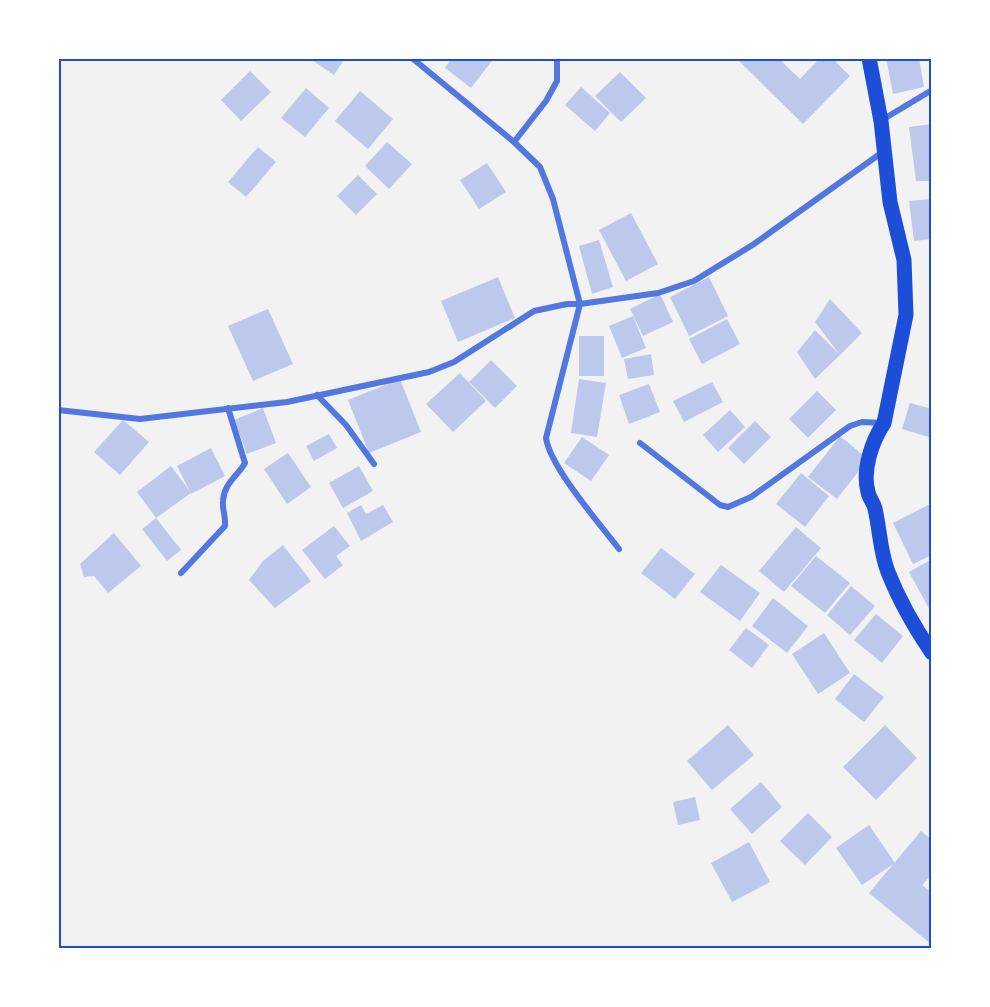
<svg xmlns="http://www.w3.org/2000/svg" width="990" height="1007" font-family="Arial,sans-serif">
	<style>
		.building { fill: #bdc9ec }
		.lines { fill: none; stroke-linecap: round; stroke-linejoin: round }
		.minor { stroke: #5277de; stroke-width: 6 }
		.primary { stroke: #1d4ed8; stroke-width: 15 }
		.neatline { fill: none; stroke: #1d4ed8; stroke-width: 2 }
	</style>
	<rect width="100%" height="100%" fill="#f2f2f2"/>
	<!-- building -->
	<g class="building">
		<polygon points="309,58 345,58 334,75"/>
		<polygon points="452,58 494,58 471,88 445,68"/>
		<polygon points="736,58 778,58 800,79 820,58 832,58 850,76 803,124"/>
		<polygon points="886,58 919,58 924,87 893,94"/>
		<polygon points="250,71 271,92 241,121 221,100"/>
		<polygon points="620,72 646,98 621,122 595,96"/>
		<polygon points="581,87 610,113 595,131 565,105"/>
		<polygon points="306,88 329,108 305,137 281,118"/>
		<polygon points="360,91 393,119 368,149 335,121"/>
		<polygon points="932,124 932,181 916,181 909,127"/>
		<polygon points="387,142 412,164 389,189 365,166"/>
		<polygon points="258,147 276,162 246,197 228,182"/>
		<polygon points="487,163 506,192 479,209 460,180"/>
		<polygon points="358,175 377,194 356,215 337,196"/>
		<polygon points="932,199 932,239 914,241 909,201"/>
		<polygon points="631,213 658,264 626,281 599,230"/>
		<polygon points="599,240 613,287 592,294 579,246"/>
		<polygon points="498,277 515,318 458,342 441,301"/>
		<polygon points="709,277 728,316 689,336 670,297"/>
		<polygon points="660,294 673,322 643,336 630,309"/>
		<polygon points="830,299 862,333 840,355 815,379 797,352 815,330 840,355 815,322"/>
		<polygon points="268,309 293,364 253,381 228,326"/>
		<polygon points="633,316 646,348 622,358 609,326"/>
		<polygon points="727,319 740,344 702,364 689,339"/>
		<rect x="579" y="336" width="25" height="40"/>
		<polygon points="651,354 654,375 628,379 624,359"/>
		<polygon points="491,360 517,386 495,408 469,382"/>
		<polygon points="460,373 486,401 453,432 426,404"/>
		<polygon points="400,379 421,432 369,453 348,400"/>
		<polygon points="579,379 606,383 597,437 571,433"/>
		<polygon points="712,382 723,402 684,422 673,401"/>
		<polygon points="649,384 660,412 629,424 619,395"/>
		<polygon points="817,391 836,410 808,438 789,419"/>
		<polygon points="910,403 932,409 932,438 902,429"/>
		<polygon points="263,408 276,443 247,454 234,420"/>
		<polygon points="730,410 745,427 718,452 703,435"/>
		<polygon points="123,420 149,442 120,475 94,452"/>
		<polygon points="755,421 771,437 744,464 728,448"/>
		<polygon points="329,434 337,448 314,461 306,446"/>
		<polygon points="840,436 868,459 837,499 808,477"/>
		<polygon points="582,437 609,455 591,481 564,463"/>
		<polygon points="211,448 225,476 191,494 177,466"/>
		<polygon points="288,453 311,487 287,504 264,469"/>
		<polygon points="171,466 191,493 156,518 137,492"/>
		<polygon points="359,466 373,491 343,508 329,483"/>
		<polygon points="801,473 829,496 805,527 776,504"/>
		<polygon points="932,503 932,555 913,564 893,523"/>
		<polygon points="361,505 366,514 383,505 393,522 361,541 347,513"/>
		<polygon points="156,518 181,550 167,561 142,529"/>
		<polygon points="334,526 350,546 336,556 343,565 325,579 302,550"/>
		<polygon points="796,527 821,548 784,592 759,571"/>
		<polygon points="114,533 141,566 108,593 94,576 84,577 80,564"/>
		<polygon points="283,545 311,581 275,608 249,580 263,561"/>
		<polygon points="661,548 695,574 675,599 641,573"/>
		<polygon points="816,556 850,583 825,613 791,586"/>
		<polygon points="932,559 932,614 909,572"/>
		<polygon points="721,565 760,593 740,621 700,592"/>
		<polygon points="851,586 875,606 850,635 827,615"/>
		<polygon points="773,598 808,626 787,653 752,626"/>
		<polygon points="876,614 903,636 882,663 854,640"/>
		<polygon points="746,628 769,645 752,668 729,650"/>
		<polygon points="824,633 850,673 818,694 792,654"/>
		<polygon points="854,674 884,697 864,722 835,699"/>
		<polygon points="728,725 754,755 712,790 687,761"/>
		<polygon points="885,725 917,758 876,800 843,767"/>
		<polygon points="761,782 782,807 752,834 730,809"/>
		<polygon points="695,797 700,820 678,825 673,802"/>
		<polygon points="808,813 832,837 805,865 780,841"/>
		<polygon points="869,825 895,863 862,885 836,848"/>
		<polygon points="921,831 932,840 932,874 922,885 932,893 932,945 869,893"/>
		<polygon points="749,842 770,882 732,902 711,863"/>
	</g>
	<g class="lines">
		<!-- minor -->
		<g class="minor">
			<polyline points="412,58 514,142 546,101 557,81 557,58"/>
			<polyline points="882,120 932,90"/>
			<path d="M514,142L540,167L553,199L580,304L546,438C550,467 600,524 619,549"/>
			<polyline points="317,395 346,425 374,464"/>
			<polyline points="58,410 140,419 287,402 429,372 454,362 534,311 567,304 580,304 658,293 694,281 754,244 884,151"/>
			<polyline points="640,443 720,505 728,507 751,497 850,426 862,422 883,423"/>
			<path d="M181,573L225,526C226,517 222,509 223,501C224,483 237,477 245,463L228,408"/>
		</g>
		<!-- primary -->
		<path class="primary" d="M869,58L881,121L890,202L904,260L906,315L884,423C872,441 862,470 868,492C869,498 874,503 875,509C880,530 880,552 888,572C899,600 915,628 932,653"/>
	</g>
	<!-- border -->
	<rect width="990" height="1007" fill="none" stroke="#ffffff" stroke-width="120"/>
	<rect x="60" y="60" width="870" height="887" class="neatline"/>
</svg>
